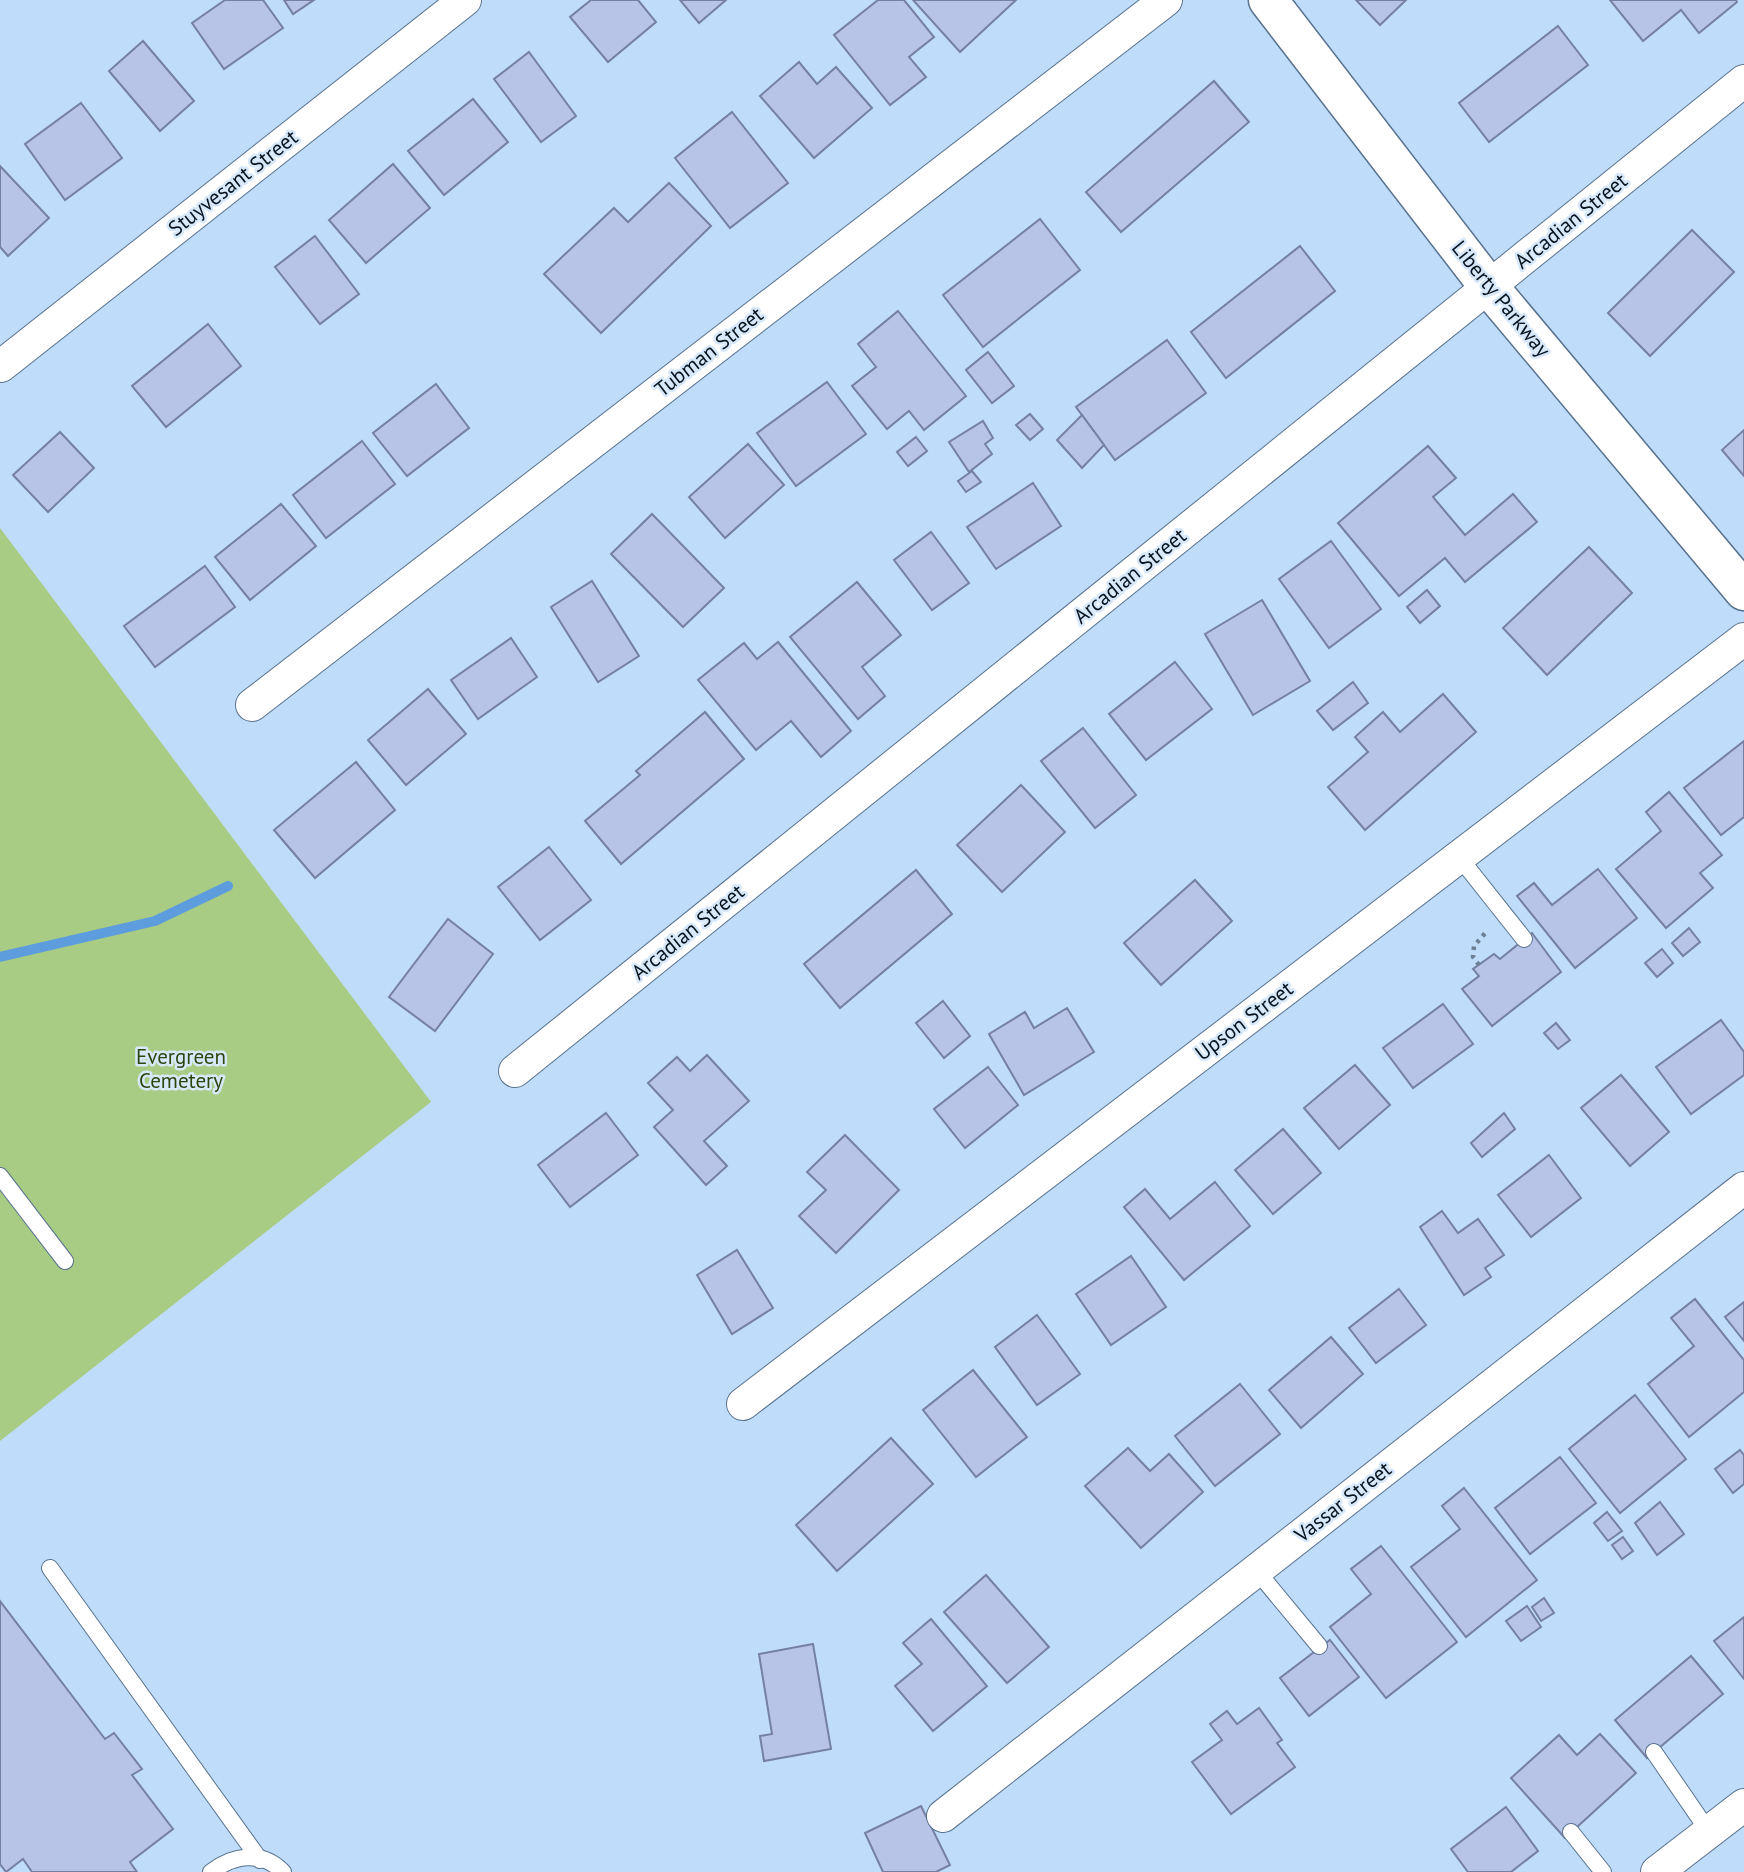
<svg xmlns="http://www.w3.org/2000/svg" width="1744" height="1872" font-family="'PT Sans',sans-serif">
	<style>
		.green { fill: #a8cc83 }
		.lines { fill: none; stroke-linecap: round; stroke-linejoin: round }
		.stream { stroke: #5e9ddd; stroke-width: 10 }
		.building { fill: #b7c4e8; stroke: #7580a2; stroke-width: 2 }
		.service-casing { stroke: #58728e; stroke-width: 18 }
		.minor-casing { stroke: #58728e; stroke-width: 34 }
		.tertiary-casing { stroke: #58728e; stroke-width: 41 }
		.path { stroke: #6d8196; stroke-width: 4.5; stroke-dasharray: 3.5 5; stroke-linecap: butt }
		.service { stroke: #fff; stroke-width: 16 }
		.minor { stroke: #fff; stroke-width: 32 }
		.tertiary { stroke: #fff; stroke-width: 38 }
		.labels { text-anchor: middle; stroke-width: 5; stroke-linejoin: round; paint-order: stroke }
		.street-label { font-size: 21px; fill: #08131d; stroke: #d6e8fa }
		.park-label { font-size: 21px; fill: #2e460c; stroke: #d6e8fa }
	</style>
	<rect width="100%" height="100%" fill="#bfdcfa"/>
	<!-- green -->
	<polygon class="green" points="0,528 431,1102 0,1441"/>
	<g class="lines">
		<!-- stream -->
		<polyline class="stream" points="0,957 155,921 228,886"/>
	</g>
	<!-- building -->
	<g class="building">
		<polygon points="225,0 263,0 283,28 224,69 192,23"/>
		<polygon points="284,0 314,0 293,14"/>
		<polygon points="591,0 638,0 656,22 608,62 570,17"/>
		<polygon points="680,0 726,0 699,23"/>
		<polygon points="878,0 904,0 934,37 909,57 926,77 890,105 834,35"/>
		<polygon points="913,0 1016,0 960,52"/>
		<polygon points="1356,0 1406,0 1380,25"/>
		<polygon points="1610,0 1736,0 1737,2 1699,33 1681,10 1643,41"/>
		<polygon points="1558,26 1588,65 1489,142 1459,103"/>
		<polygon points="143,41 194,101 160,131 109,71"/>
		<polygon points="529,52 576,116 541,142 494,79"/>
		<polygon points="799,62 817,84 836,67 872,108 814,158 760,96"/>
		<polygon points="1214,81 1249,122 1121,232 1086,192"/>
		<polygon points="473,99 508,142 444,195 408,151"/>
		<polygon points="81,103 122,158 65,200 25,144"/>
		<polygon points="732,112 788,183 730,228 675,158"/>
		<polygon points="393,164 430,208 366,263 329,220"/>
		<polygon points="0,166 49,218 8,256 0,247"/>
		<polygon points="669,183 711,226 601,333 544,274 614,208 628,222"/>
		<polygon points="1040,219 1080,270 983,347 943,295"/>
		<polygon points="1692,230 1734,272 1650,356 1608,313"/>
		<polygon points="315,236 359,294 320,324 275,267"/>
		<polygon points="1300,246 1335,291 1226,378 1191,332"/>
		<polygon points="898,311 966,396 924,430 909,411 887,429 852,386 876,367 858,344"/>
		<polygon points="208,324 241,366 166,427 132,386"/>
		<polygon points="1167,340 1206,393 1115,460 1076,407"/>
		<polygon points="988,352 1014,386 992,403 966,370"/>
		<polygon points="827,382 866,434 796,486 757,433"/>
		<polygon points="436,384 469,428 407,476 373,433"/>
		<polygon points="1030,414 1043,429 1030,440 1016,425"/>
		<polygon points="1082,415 1104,445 1082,468 1057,440"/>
		<polygon points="983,421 993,438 985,444 992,454 969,472 949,442"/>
		<polygon points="1744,430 1744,476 1722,450"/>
		<polygon points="60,432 94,468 48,512 13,475"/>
		<polygon points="916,437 927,451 908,466 897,452"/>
		<polygon points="362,441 395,484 326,538 293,495"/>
		<polygon points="748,444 784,485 725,538 689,497"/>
		<polygon points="1428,446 1456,478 1433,497 1465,535 1513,494 1537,522 1465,582 1445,558 1399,596 1338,523"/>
		<polygon points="972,471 981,482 966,492 958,481"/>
		<polygon points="1033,483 1061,526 996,569 967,527"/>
		<polygon points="281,504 316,546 250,600 215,557"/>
		<polygon points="652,514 724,588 683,627 611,554"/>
		<polygon points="931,532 969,583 932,610 894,560"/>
		<polygon points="1331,541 1381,609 1329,648 1279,579"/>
		<polygon points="1589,547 1632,593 1547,675 1503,628"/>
		<polygon points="205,566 235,607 155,667 124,626"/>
		<polygon points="592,581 639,656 598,682 551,607"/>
		<polygon points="857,582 901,635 862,667 885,696 858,719 790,637"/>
		<polygon points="1427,590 1440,606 1420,623 1407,607"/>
		<polygon points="1262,600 1310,681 1253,715 1205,634"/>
		<polygon points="511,638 537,677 478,719 451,680"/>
		<polygon points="778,642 851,731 821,757 791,721 756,750 698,680 744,643 757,659"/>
		<polygon points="1175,662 1212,709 1146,760 1109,714"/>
		<polygon points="1353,682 1368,703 1333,730 1317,711"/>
		<polygon points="428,689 466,734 406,785 368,740"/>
		<polygon points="1443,694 1476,732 1365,830 1328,787 1368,752 1355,737 1383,712 1400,732"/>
		<polygon points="705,712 744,759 621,864 585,821 640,775 636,771"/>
		<polygon points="1083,728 1136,795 1095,828 1041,761"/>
		<polygon points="1744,741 1744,817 1721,835 1684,788"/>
		<polygon points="356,762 395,810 315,878 274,830"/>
		<polygon points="1021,785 1065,832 1002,892 957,845"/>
		<polygon points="1669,792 1722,855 1700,873 1713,888 1666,928 1616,869 1661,831 1646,812"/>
		<polygon points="549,847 591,900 540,940 498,887"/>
		<polygon points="1598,869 1637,918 1575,968 1517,896 1534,883 1552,905"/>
		<polygon points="916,870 952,914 840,1008 804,964"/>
		<polygon points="1195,880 1232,921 1161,985 1124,943"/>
		<polygon points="448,919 493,954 435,1031 389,997"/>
		<polygon points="1689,928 1700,942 1683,956 1672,943"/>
		<polygon points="1532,933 1561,972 1492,1026 1462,989 1479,976 1473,969 1494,954 1500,959"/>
		<polygon points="1662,949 1673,963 1657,977 1645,963"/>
		<polygon points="943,1001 970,1036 944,1058 916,1023"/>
		<polygon points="1443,1004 1473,1044 1413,1088 1383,1048"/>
		<polygon points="1067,1008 1094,1052 1024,1095 989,1034 1025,1012 1034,1028"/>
		<polygon points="1721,1020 1744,1052 1744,1075 1691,1114 1656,1067"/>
		<polygon points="1556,1023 1570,1040 1558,1049 1544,1033"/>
		<polygon points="707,1055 749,1101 704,1141 727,1166 706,1185 654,1127 673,1110 648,1083 677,1057 690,1071"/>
		<polygon points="1355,1065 1390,1105 1339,1149 1304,1108"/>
		<polygon points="988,1067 1018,1105 965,1148 934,1109"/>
		<polygon points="1621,1075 1669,1132 1630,1166 1581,1108"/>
		<polygon points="606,1113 638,1155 570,1207 538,1165"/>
		<polygon points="1504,1113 1515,1129 1482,1157 1471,1143"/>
		<polygon points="1283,1129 1321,1173 1273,1214 1235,1170"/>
		<polygon points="845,1135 899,1190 836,1253 799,1216 826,1190 807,1172"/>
		<polygon points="1549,1155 1581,1198 1531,1237 1498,1195"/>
		<polygon points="1215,1182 1250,1226 1184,1280 1124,1207 1145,1189 1170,1219"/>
		<polygon points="1442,1211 1458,1233 1478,1219 1504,1255 1485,1268 1491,1277 1464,1295 1420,1227"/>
		<polygon points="737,1250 773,1308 732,1334 697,1275"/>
		<polygon points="1131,1256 1166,1307 1111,1345 1076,1294"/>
		<polygon points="1399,1289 1426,1325 1376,1363 1349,1328"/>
		<polygon points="1695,1299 1744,1360 1744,1392 1689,1437 1648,1384 1694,1346 1671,1318"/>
		<polygon points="1744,1302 1744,1341 1725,1317"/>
		<polygon points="1037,1315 1080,1374 1037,1405 995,1347"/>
		<polygon points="1331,1337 1363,1374 1301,1428 1269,1390"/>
		<polygon points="973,1370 1027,1437 976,1477 923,1410"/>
		<polygon points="1240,1384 1280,1434 1215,1486 1175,1436"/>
		<polygon points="1635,1395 1686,1459 1620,1513 1569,1449"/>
		<polygon points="891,1438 933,1484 837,1571 796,1525"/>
		<polygon points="1128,1448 1150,1471 1169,1454 1203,1492 1141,1548 1085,1486"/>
		<polygon points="1740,1450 1744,1455 1744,1484 1733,1493 1715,1469"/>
		<polygon points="1560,1457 1596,1503 1530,1554 1495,1508"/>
		<polygon points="1464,1488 1537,1580 1466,1637 1411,1567 1460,1529 1442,1506"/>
		<polygon points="1660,1502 1684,1534 1657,1555 1635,1523"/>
		<polygon points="1607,1512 1622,1531 1608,1541 1594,1523"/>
		<polygon points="1623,1537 1633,1551 1622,1559 1612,1545"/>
		<polygon points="1381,1546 1457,1642 1386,1698 1330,1627 1371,1594 1351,1569"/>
		<polygon points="986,1575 1049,1647 1007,1683 944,1612"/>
		<polygon points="1544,1598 1554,1613 1541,1621 1532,1607"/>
		<polygon points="0,1601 105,1739 114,1733 142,1769 132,1775 173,1829 130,1862 137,1872 32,1872 23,1859 6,1872 0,1864"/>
		<polygon points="1527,1606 1541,1627 1521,1641 1506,1621"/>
		<polygon points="1744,1617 1744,1679 1714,1641"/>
		<polygon points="931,1619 987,1686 933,1731 895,1686 922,1664 903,1643"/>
		<polygon points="1330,1640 1359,1677 1309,1716 1280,1678"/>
		<polygon points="813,1644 831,1749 764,1761 760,1736 772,1734 759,1654"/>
		<polygon points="1691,1656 1723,1694 1647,1758 1615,1720"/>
		<polygon points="1259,1708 1282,1740 1277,1743 1295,1767 1231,1814 1192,1762 1222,1740 1210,1724 1227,1711 1237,1724"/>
		<polygon points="1600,1734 1636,1773 1565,1838 1511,1778 1559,1735 1577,1755"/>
		<polygon points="921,1806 950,1865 936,1872 883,1872 865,1833"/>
		<polygon points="1506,1807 1538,1851 1511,1872 1468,1872 1451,1849"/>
	</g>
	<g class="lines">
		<!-- service casing -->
		<g class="service-casing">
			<g id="service">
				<polyline points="1459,857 1524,939"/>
				<polyline points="0,1176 65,1261"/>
				<polyline points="50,1568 260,1860"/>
				<polyline points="1256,1570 1319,1646"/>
				<polyline points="1654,1752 1709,1832"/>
				<polyline points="1571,1832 1603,1872"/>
				<path d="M211,1872C233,1855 262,1850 283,1872"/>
			</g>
		</g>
		<!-- minor casing -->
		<g class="minor-casing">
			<g id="minor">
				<polyline points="1,366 465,0"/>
				<polyline points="252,705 1166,0"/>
				<polyline points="515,1071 1744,81"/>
				<polyline points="743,1404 1744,639"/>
				<polyline points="943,1816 1744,1188"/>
				<polyline points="1657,1872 1744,1805"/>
			</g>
		</g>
		<!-- tertiary casing -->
		<g class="tertiary-casing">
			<polyline id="tertiary" points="1268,0 1489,287 1744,591"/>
		</g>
		<!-- path -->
		<polyline class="path" points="1479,965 1473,957 1474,946 1487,931"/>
		<!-- service -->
		<use href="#service" class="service"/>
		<!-- minor -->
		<use href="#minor" class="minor"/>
		<!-- tertiary -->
		<use href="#tertiary" class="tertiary"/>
	</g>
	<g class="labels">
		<!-- street labels -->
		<g class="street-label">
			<text transform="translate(233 183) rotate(-38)" y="7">Stuyvesant Street</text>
			<text transform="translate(1571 221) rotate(-39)" y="7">Arcadian Street</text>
			<text transform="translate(1501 299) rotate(51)" y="7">Liberty Parkway</text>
			<text transform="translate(709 352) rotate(-38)" y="7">Tubman Street</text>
			<text transform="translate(1130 576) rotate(-39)" y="7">Arcadian Street</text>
			<text transform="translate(688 932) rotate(-39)" y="7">Arcadian Street</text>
			<text transform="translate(1244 1021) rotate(-37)" y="7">Upson Street</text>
			<text transform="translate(1343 1502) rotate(-38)" y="7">Vassar Street</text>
		</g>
		<!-- park labels -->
		<g class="park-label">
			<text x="181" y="1064">Evergreen<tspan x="181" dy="24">Cemetery</tspan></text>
		</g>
	</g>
</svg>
